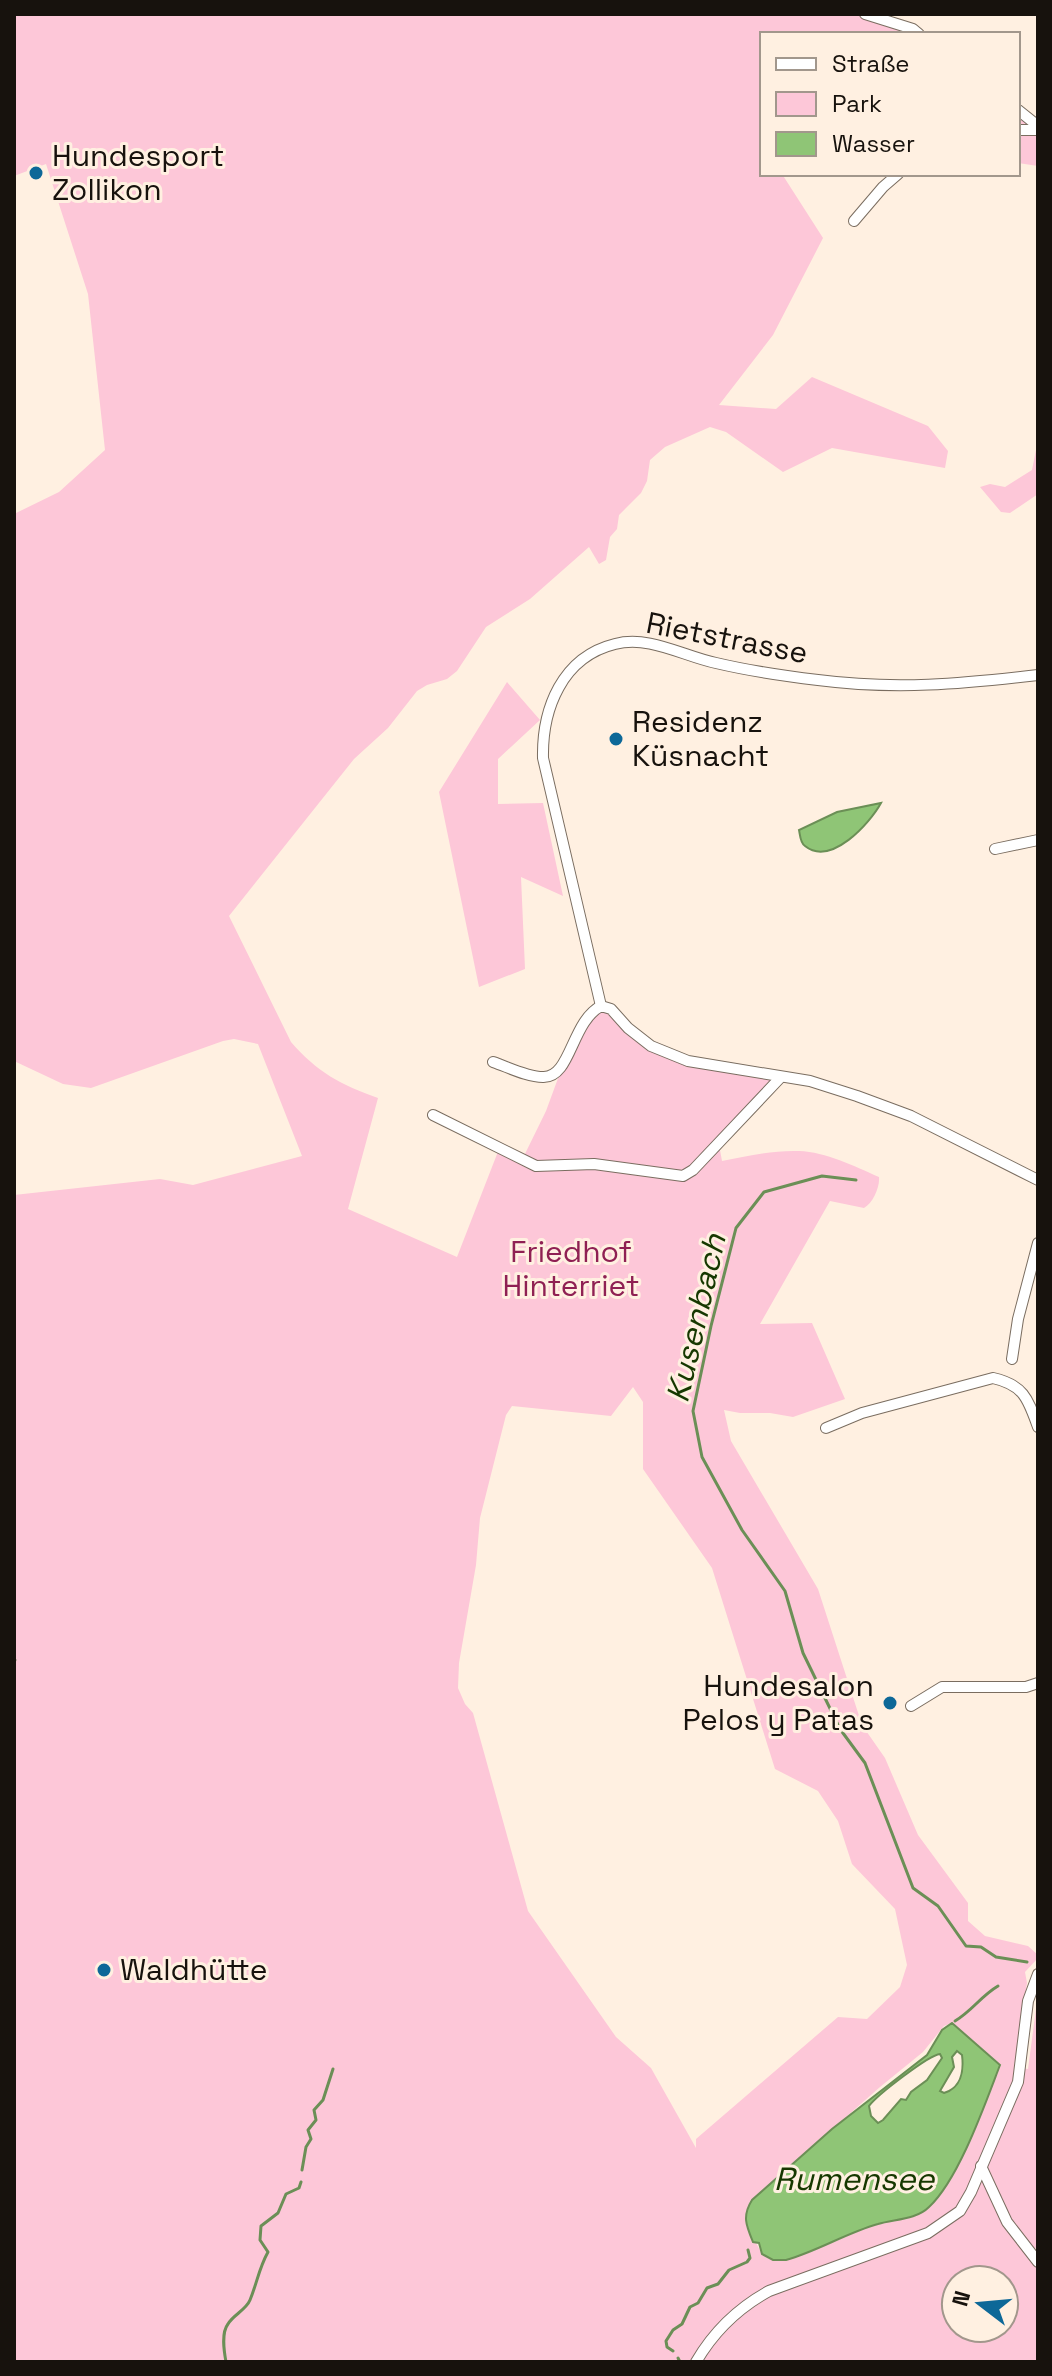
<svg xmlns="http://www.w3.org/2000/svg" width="1052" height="2376" font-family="'Space Grotesk',sans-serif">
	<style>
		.green { fill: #fdc7d8; fill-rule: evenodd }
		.water { fill: #8fc576; stroke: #6b8f56; stroke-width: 2; fill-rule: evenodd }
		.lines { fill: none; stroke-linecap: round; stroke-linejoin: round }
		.stream { stroke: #6b8f56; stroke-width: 3 }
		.street-casing { stroke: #7a6d60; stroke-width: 12 }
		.street { stroke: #fff; stroke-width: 10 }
		.poi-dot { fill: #0d6898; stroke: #fff0e1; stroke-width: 3 }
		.labels { text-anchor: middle; stroke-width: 6; stroke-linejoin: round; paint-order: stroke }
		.poi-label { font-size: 30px; fill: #17120d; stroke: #fff0e1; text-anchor: start }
		.street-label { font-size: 30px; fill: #17120d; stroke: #fff0e1 }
		.park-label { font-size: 30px; fill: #8f2053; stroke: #fff0e1 }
		.water-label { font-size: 32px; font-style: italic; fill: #163800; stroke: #fff0e1 }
	</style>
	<rect width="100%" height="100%" fill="#fff0e1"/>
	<!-- green -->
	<g class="green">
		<path d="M14,14H865L919,34H762V174H782L823,238L773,335L719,405L776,409L812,377L928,426L948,451L945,468L832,448L783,472L726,432L710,427L665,447L650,460L647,481L641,493L619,515L617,529L610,537L606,560L599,564L589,547L530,599L486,627L457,671L447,679L427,685L417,691L388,728L354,759L229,916L291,1042C317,1072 341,1085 378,1098L348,1209L457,1257L499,1149L522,1160L546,1111L571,1043L601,1006L628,1028L688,1061L780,1078L713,1149L720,1150L722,1161C746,1156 774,1150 799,1151C826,1152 854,1166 879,1177C880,1187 873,1203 864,1208L830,1201L760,1324L812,1323L845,1399L793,1417L770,1413H740L724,1410L731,1441L818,1589L862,1725L885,1758L918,1835L968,1903V1921L985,1936L1028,1946L1038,1955V1958L1025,1972L1027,1983L1014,2067L1028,2069L1038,1994V2244L1029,2259L1038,2270V2362H14V1195L160,1179L193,1185L302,1156L258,1044L234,1039L223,1041L91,1088L63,1084L14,1061V514L59,492L105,450L88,294L46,164L14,176ZM633,1387L643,1402V1469L712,1568L775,1769L818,1791L838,1821L852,1864L895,1909L907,1965L900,1987L867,2019L838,2017L696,2139V2148L651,2068L616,2037L528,1911L473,1713L465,1704L458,1688L459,1663L476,1565L480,1518L506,1415L512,1406L611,1416ZM952,2023L1000,2065L968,2143L949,2180L929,2208L912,2217L876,2224L805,2254H762L747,2226L752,2200L880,2087L923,2052L944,2026ZM956,2280H1004V2328H956Z"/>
		<polygon points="1018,111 1038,126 1038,166 1018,163"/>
		<polygon points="1038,440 1038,494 1010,513 1001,512 980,487 990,484 1005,487 1032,470"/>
		<polygon points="507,682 540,720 498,759 498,804 543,803 563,896 521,877 525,969 479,987 439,792"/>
	</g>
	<!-- water -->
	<g class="water">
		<path d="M881,803C870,823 831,867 805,846C800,843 800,834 799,830L837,812Z"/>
		<path d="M952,2023L1000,2065C985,2104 959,2179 929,2207C916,2220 894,2219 878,2224C846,2233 818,2251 786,2260H773L762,2254L759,2243L753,2242C746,2225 742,2216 752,2200L832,2129L927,2055L942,2030ZM957,2051L962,2055C964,2071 961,2088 944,2093L940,2091L954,2067L952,2057ZM940,2054L942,2058L927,2080L911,2092L906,2100L901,2099L883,2120L878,2123L871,2116L869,2106C877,2095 929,2055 940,2054Z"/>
	</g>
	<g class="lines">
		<!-- stream -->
		<g class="stream">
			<polyline points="856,1180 822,1176 764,1192 736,1228 711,1326 693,1411 702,1457 742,1530 785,1591 803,1653 840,1729 865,1763 913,1888 938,1906 966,1946 981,1947 996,1957 1027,1962"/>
			<polyline points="14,1662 15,1660"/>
			<path d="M955,2021C972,2011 981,1996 998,1986"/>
			<polyline points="302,2170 306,2147 311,2139 308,2130 316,2120 314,2110 323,2100 333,2069"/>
			<polyline points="673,2351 667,2347 666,2341 673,2330 682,2324 690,2307 698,2303 707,2288 718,2284 729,2270 747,2262 750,2258 748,2250"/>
			<polyline points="678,2358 680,2362"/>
			<path d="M226,2362C224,2351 221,2333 228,2324C233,2315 246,2310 250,2300C257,2283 259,2268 268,2252L260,2240L261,2226L278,2213L286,2194L299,2188L301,2182"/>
		</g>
		<!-- street casing -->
		<g class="street-casing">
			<g id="street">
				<polyline points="865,14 913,29 919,34"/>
				<polyline points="1018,110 1038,126"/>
				<polyline points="1018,130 1038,130"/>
				<polyline points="854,221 883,187 898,174"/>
				<polyline points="995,849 1038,840"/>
				<path d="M601,1006L543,758C542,709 562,657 615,644C649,635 683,656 716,663C750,671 784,676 818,680C895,690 962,684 1038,675"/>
				<path d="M493,1062C508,1067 527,1077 543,1077C571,1078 571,1022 601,1006L611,1009L628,1028L651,1046L688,1061L810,1081L857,1096L911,1116L1038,1180"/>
				<polyline points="433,1115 536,1166 594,1164 683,1176 693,1170 780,1078"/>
				<polyline points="1012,1359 1018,1319 1038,1243"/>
				<path d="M826,1428L862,1413L993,1378C1024,1385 1028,1399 1038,1427"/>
				<polyline points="911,1706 942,1687 1026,1687 1038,1683"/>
				<polyline points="981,2166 1007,2222 1038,2262"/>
				<path d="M696,2362C714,2331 738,2308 769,2291L928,2233L960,2211L971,2192L1018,2082L1028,2001L1038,1974"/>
			</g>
		</g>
		<!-- street -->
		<use href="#street" class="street"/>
	</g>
	<!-- markers -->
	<g class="poi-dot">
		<circle cx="36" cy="173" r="8"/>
		<circle cx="616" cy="739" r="8"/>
		<circle cx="890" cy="1703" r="8"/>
		<circle cx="104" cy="1970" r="8"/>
	</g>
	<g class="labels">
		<!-- poi labels -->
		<g class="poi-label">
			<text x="52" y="166">Hundesport<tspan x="52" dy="34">Zollikon</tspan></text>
			<text x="632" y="732">Residenz<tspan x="632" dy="34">Küsnacht</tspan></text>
			<text x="874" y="1696" text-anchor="end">Hundesalon<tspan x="874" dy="34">Pelos y Patas</tspan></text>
			<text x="120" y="1980">Waldhütte</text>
		</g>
		<!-- street labels -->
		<g class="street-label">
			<text transform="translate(727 638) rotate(11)" y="10">Rietstrasse</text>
		</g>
		<!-- park labels -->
		<g class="park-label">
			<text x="571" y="1262">Friedhof<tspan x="571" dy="34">Hinterriet</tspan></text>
		</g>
		<!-- water labels -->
		<g class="water-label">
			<text transform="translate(696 1318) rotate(-77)" y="11">Kusenbach</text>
			<text x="854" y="2190">Rumensee</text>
		</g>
	</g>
	<!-- border -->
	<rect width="1052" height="2376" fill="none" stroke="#17120d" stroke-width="32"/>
	<!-- legend -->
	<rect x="760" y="32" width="260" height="144" fill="#fff0e1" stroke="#a2978c" stroke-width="2"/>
	<rect x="776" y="58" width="40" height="12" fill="#ffffff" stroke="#a2978c" stroke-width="2"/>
	<text x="832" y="72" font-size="24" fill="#17120d">Straße</text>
	<rect x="776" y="92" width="40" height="24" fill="#fdc7d8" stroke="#a2978c" stroke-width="2"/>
	<text x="832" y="112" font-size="24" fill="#17120d">Park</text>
	<rect x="776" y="132" width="40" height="24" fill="#8fc576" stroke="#a2978c" stroke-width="2"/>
	<text x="832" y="152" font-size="24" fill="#17120d">Wasser</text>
	<!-- north arrow -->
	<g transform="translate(980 2304) rotate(286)"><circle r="38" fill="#fff0e1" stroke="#a2978c" stroke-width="2"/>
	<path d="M0-6L14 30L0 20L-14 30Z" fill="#0d6898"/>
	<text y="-12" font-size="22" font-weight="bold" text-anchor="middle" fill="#17120d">N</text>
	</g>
</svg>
